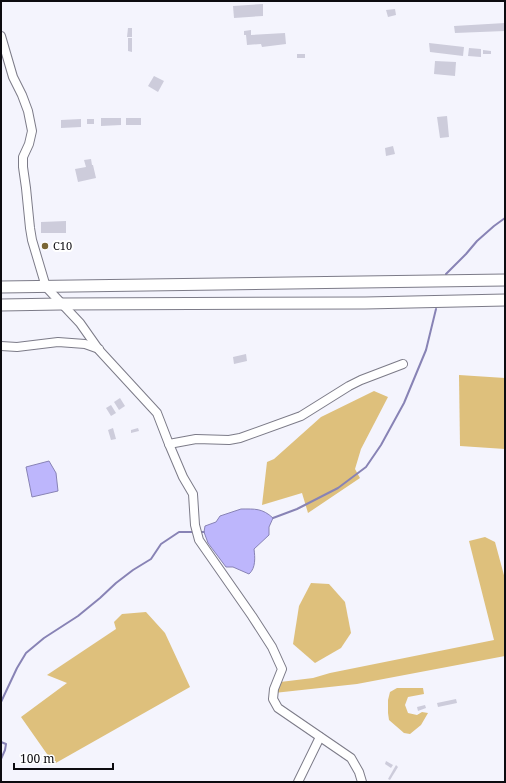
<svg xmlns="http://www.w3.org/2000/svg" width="506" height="783" font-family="'Noto Serif',serif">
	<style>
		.green { fill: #dec07c }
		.water { fill: #bdb6fc; stroke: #8883b5 }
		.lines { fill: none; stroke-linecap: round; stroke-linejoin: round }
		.stream { stroke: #8883b5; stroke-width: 2 }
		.building { fill: #cdccdb }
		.minor-casing { stroke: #7c7b88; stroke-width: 10 }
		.highway-casing { stroke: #7c7b88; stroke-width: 13 }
		.minor { stroke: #fff; stroke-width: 8 }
		.highway { stroke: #fff; stroke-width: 11 }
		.poi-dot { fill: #7a6635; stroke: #fff; stroke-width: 1.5 }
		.labels { text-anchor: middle; stroke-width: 4; stroke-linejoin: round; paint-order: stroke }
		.poi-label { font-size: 11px; fill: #0c0b10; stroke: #fff; text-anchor: start }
	</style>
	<rect width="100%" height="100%" fill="#f4f4fd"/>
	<!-- green -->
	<g class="green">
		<polygon points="459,375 505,378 505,449 460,446"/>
		<polygon points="374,391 388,397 361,449 355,469 360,478 308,513 302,493 262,505 267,462 274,459 321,417"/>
		<polygon points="485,537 495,542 505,579 505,656 357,684 274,693 272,683 313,678 330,673 494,640 469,541"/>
		<polygon points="311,583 329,584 345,602 351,633 341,648 315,663 293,644 299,606"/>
		<polygon points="146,612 165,633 190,687 54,764 21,717 67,683 47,675 116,629 114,622 122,614"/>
		<polygon points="397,688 423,688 424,694 408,697 405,705 408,713 417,715 422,712 428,713 421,725 410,734 404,733 389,720 388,713 388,700 390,692"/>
	</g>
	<!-- water -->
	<g class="water">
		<polygon points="49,461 56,473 58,491 32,497 26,467"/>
		<path d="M241,509C255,509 262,508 273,518L269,527V535L254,549C255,557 256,568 249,574L233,567H226L208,543L204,532L205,526L216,522L220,516Z"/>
	</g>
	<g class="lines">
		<!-- stream -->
		<g class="stream">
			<polyline points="446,274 466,254 477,241 494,226 505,218"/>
			<polyline points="273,518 297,509 338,488 366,467 381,445 404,403 426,350 436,309"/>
			<polyline points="199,532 204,532"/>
			<polyline points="1,702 17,668 26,653 44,638 78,616 100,598 116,583 133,570 151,559 161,544 179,532 194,532"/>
			<polyline points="1,742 6,744 5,750 1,759"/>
		</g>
	</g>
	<!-- building -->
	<g class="building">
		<polygon points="263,4 263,16 234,18 233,6"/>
		<polygon points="395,9 396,15 388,17 386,10"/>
		<polygon points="505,23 505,31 455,33 454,26"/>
		<polygon points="128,28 132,28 132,37 127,37"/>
		<polygon points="251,30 251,35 285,33 286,44 262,47 261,44 247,45 246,35 244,35 244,31"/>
		<polygon points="128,38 132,38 132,52 128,51"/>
		<polygon points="429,43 464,47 463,56 430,52"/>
		<polygon points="469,48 481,49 481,57 468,56"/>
		<polygon points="483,50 491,51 491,54 483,54"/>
		<rect x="297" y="54" width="8" height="4"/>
		<polygon points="435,61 456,62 455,76 434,74"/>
		<polygon points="154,76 164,81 158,92 148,86"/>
		<polygon points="447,116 449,137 440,138 437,117"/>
		<polygon points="101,118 121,118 121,125 101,126"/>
		<rect x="126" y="118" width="15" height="7"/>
		<polygon points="81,119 81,127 61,128 61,120"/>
		<rect x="87" y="119" width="7" height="5"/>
		<polygon points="393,146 395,154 386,156 385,148"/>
		<polygon points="91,159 92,165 93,165 96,178 78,182 75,169 86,167 84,160"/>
		<polygon points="66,221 66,233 41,233 41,222"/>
		<polygon points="246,354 247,361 234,364 233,357"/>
		<polygon points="120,398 125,406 119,410 114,402"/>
		<polygon points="111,405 116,413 111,416 106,408"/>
		<polygon points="113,428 116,439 111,440 108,430"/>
		<polygon points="138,428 139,431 131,433 131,430"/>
		<polygon points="456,699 457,703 438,707 437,703"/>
		<polygon points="425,705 426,708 418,711 417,707"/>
		<polygon points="386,761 393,765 391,768 385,764"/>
		<polygon points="396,765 398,767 390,780 388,779"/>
	</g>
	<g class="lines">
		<!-- minor casing -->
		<g class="minor-casing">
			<g id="minor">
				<polyline points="1,36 13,77 22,95 28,111 32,131 29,144 23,157 23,167 26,188 30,228 32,240 46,287 80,323 99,350 157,413 169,444 183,477 193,494 195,525 199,540 252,616 272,647 282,669 274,689 273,699 278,708 351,758 359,772 362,782"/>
				<polyline points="1,346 17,347 58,342 85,344 99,349"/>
				<polyline points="169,444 196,439 229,440 240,438 301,416 349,386 361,380 403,364"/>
				<polyline points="298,782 320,737"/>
			</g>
		</g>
		<!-- highway casing -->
		<g class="highway-casing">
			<g id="highway">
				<polyline points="1,287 505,280"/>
				<polyline points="1,305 61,304 365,303 505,300"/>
			</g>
		</g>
		<!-- minor -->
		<use href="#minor" class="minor"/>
		<!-- highway -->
		<use href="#highway" class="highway"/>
	</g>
	<!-- markers -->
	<circle class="poi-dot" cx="45" cy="246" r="4"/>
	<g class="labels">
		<!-- poi labels -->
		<g class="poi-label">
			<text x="53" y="250">C10</text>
		</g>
	</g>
	<!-- border -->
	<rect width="506" height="783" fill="none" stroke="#0c0b10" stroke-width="4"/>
	<!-- scale -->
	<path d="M14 763v6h99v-6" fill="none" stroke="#0c0b10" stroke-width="2"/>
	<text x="20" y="763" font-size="12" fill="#0c0b10" stroke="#ffffff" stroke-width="3" paint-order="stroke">100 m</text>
</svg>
